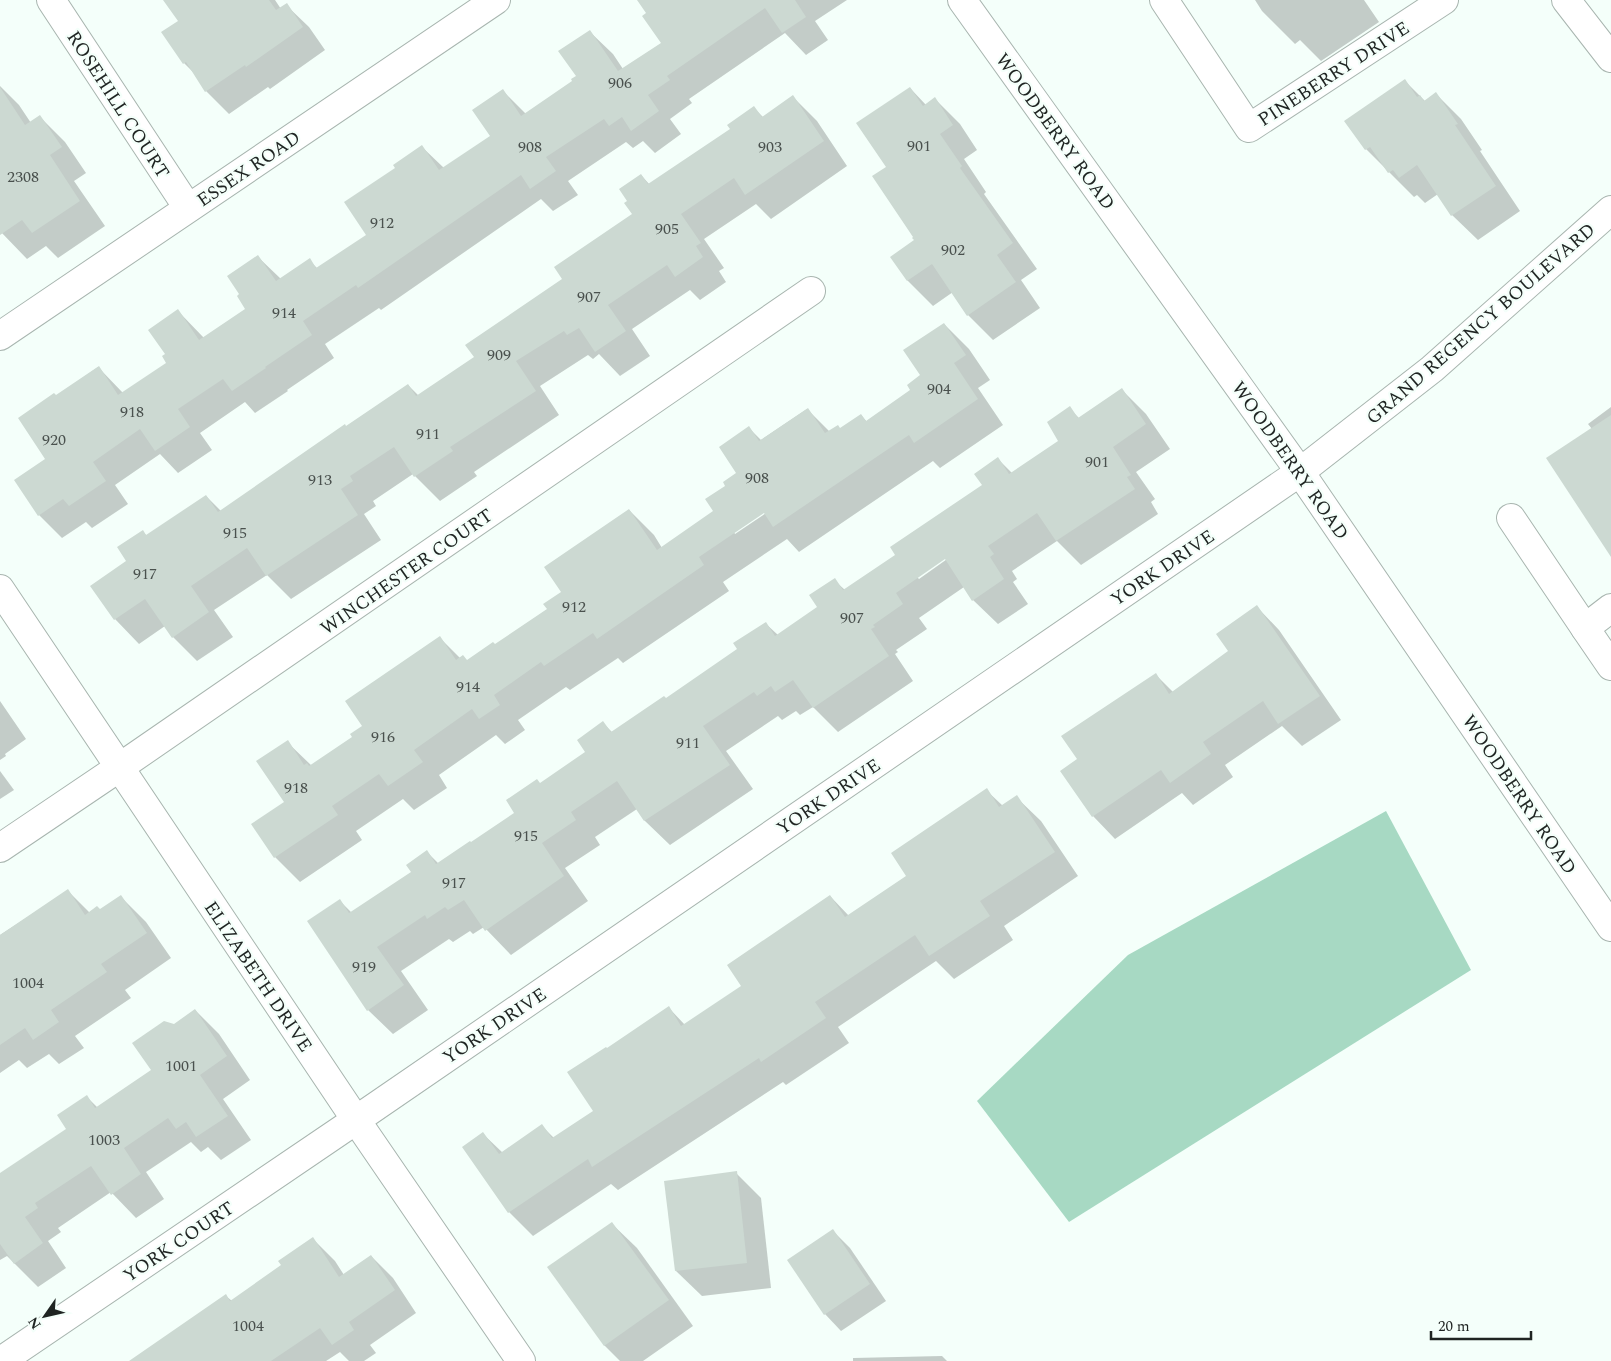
<svg xmlns="http://www.w3.org/2000/svg" width="1611" height="1361" font-family="Spectral,serif">
	<style>
		.green { fill: #a7d9c3 }
		.shadow { fill: #0003; fill-rule: evenodd }
		.building { fill: #ccd9d2 }
		.lines { fill: none; stroke-linecap: round; stroke-linejoin: round }
		.minor-casing { stroke: #a8b5af; stroke-width: 30 }
		.minor { stroke: #fff; stroke-width: 28 }
		.labels { text-anchor: middle; stroke-width: 4.5; stroke-linejoin: round; paint-order: stroke }
		.number-label { font-size: 16px; fill: #4a514e }
		.street-label { font-size: 19px; fill: #1f2422; stroke: #f4fffa }
	</style>
	<rect width="100%" height="100%" fill="#f4fffa"/>
	<!-- green -->
	<polygon class="green" points="1386,811 1471,970 1069,1222 977,1101 1128,955"/>
	<!-- shadow -->
	<g class="shadow">
		<polygon points="165,0 275,0 281,9 286,5 309,27 325,50 270,89 268,87 229,114 206,91 194,73 184,63 179,21"/>
		<polygon points="639,0 847,0 815,21 828,40 806,55 785,33 689,99 692,103 670,119 681,134 655,153 643,141 633,148 626,142 568,181 578,195 553,211 541,199 381,310 379,308 325,344 334,358 287,390 288,391 255,413 245,402 200,433 212,450 178,473 160,454 115,485 128,504 92,528 86,522 62,538 39,515 16,481 47,460 56,397 98,367 123,393 168,363 166,354 178,311 204,338 247,309 258,257 281,279 309,260 318,269 368,235 397,168 422,147 444,168 491,136 503,91 526,114 574,81 577,77 590,32 613,54 623,69 662,43 648,14"/>
		<polygon points="1255,0 1364,0 1379,22 1321,61 1300,40 1295,44 1262,11"/>
		<polygon points="1405,81 1426,102 1436,94 1461,119 1482,150 1480,151 1520,211 1478,240 1452,215 1438,194 1425,203 1417,195 1414,197 1366,149"/>
		<polygon points="0,86 19,105 31,123 40,117 65,142 86,173 74,181 105,226 58,258 46,246 27,259 0,231"/>
		<polygon points="910,88 926,105 935,99 960,124 977,150 964,159 986,192 984,194 1037,269 1021,280 1040,308 993,340 968,315 953,292 933,306 908,281 892,257 915,241 888,167"/>
		<polygon points="793,97 817,121 847,166 771,219 756,204 704,239 724,268 719,271 726,282 700,300 690,290 632,329 650,356 620,376 599,354 593,359 588,355 540,386 559,415 474,472 477,476 440,501 413,474 373,501 376,506 364,514 381,540 291,599 267,575 214,610 233,637 197,661 173,637 165,626 139,644 115,619 92,586 128,561 143,532 147,536 206,496 221,511 408,385 419,396 475,358 564,280 634,214 628,201 641,175 650,185 731,130 754,108 764,118"/>
		<path d="M944,324L969,349L990,380L978,388L1003,425L940,468L933,461L799,552L787,539L723,582L729,591L623,663L618,658L570,690L566,687L518,720L525,730L505,744L496,735L439,775L447,788L414,810L403,799L356,831L362,840L300,882L275,857L286,803L287,742L312,766L354,738L440,638L460,658L468,661L495,645L548,609L629,510L654,535L662,548L715,511L727,486L738,473L749,428L761,440L807,409L830,432L840,429L861,415L867,422L912,390L922,376ZM768,508L769,511L735,534L734,532Z"/>
		<path d="M1122,390L1146,414L1170,449L1136,472L1155,499L1151,502L1158,514L1081,565L1057,541L1012,571L1017,579L1013,582L1028,604L998,624L973,600L964,587L919,618L927,629L896,650L898,652L895,654L913,681L838,732L813,707L800,715L796,711L782,720L778,716L726,751L753,789L670,845L645,821L637,809L595,837L600,845L565,868L588,901L511,955L484,927L473,934L470,931L453,942L449,939L401,971L428,1010L393,1034L368,1010L340,901L352,913L412,872L427,852L439,864L471,843L516,813L540,784L587,752L603,723L612,732L666,700L739,650L765,623L778,635L819,608L834,580L845,590L897,555L984,485L998,459L1013,474L1060,441L1069,408L1080,419ZM949,555L950,557L919,579L917,577Z"/>
		<polygon points="1611,407 1611,548 1592,429 1588,424"/>
		<polygon points="1257,607 1279,630 1341,720 1302,746 1282,726 1225,765 1233,777 1193,805 1182,793 1115,839 1093,816 1079,760 1156,675 1173,692 1230,651"/>
		<polygon points="0,701 26,739 5,754 6,756 0,760"/>
		<polygon points="0,771 14,790 0,799"/>
		<polygon points="986,790 1003,806 1016,797 1041,821 1078,876 1004,926 1013,940 954,979 936,961 838,1027 849,1043 786,1085 783,1082 618,1190 611,1184 533,1236 509,1212 483,1134 503,1153 542,1126 554,1138 595,1111 607,1050 669,1008 685,1025 743,987 830,896 849,916 907,876"/>
		<polygon points="68,891 90,913 100,911 121,897 146,922 171,958 125,990 131,998 75,1036 84,1048 59,1064 49,1054 27,1068 19,1060 0,1073 0,935"/>
		<polygon points="195,1010 219,1034 250,1080 223,1099 251,1140 221,1160 208,1147 201,1152 191,1142 146,1172 164,1199 136,1218 111,1192 58,1228 61,1232 48,1241 66,1268 38,1287 7,1256 0,1260 0,1175 68,1129 87,1097 98,1108 153,1070 174,1025"/>
		<polygon points="736,1173 761,1198 771,1288 702,1296 676,1271 665,1182"/>
		<polygon points="611,1223 637,1248 693,1326 643,1361 620,1361 604,1345"/>
		<polygon points="833,1231 850,1248 886,1301 841,1331 825,1314"/>
		<polygon points="313,1239 335,1261 344,1275 371,1256 393,1278 416,1313 370,1345 376,1353 364,1361 349,1361 340,1352 326,1361 134,1361 226,1296 232,1301 282,1266"/>
		<polygon points="942,1356 947,1361 853,1361 853,1358"/>
	</g>
	<!-- building -->
	<g class="building">
		<polygon points="163,0 269,0 276,10 287,3 303,27 246,67 245,65 205,92 186,62 183,64 161,32 178,21"/>
		<polygon points="637,0 795,0 806,17 782,33 765,8 667,76 670,80 648,95 659,111 631,131 622,117 609,126 604,119 546,157 556,171 530,189 521,175 358,288 356,285 303,321 312,335 265,367 266,368 232,391 223,379 178,409 190,427 155,451 140,429 93,462 106,481 69,506 63,499 38,516 14,480 45,459 18,418 54,393 56,395 99,366 118,395 166,363 162,356 165,354 148,330 178,309 199,340 245,309 237,296 239,294 227,276 258,255 276,281 310,258 316,268 366,235 344,202 395,168 393,165 422,145 439,170 490,136 472,110 503,89 521,116 572,81 571,79 576,76 558,51 590,30 618,71 661,43 642,16 646,13"/>
		<polygon points="1405,79 1417,97 1420,95 1424,101 1436,92 1458,124 1455,125 1496,186 1451,216 1417,165 1399,178 1393,170 1388,173 1370,147 1365,150 1344,121"/>
		<polygon points="0,87 25,125 40,115 62,147 50,155 80,201 32,233 22,220 0,235"/>
		<polygon points="910,87 923,106 935,97 953,125 940,134 962,166 960,168 1013,243 997,255 1016,282 967,316 932,264 907,281 890,257 914,240 912,238 913,237 872,176 886,167 856,123"/>
		<polygon points="793,95 824,141 745,195 734,178 681,214 701,243 696,246 703,257 675,277 667,265 608,305 626,331 595,352 579,328 567,335 564,331 516,361 536,391 450,447 453,451 414,477 394,447 350,476 353,481 341,489 358,515 266,576 247,548 191,586 209,612 172,638 145,599 114,620 90,586 126,561 117,547 143,530 146,535 206,495 218,512 345,424 346,426 408,384 416,396 474,357 465,345 562,279 554,267 632,214 624,203 627,201 619,189 641,174 648,184 730,129 727,125 754,106 762,117"/>
		<polygon points="944,323 966,355 954,363 978,399 914,443 909,435 773,527 764,513 699,557 704,565 597,639 593,633 544,666 541,662 494,695 500,705 479,719 472,709 414,750 423,762 388,786 379,774 332,806 338,815 274,858 251,824 284,802 256,761 288,740 304,765 307,763 309,766 352,737 350,734 362,726 345,701 440,636 456,660 463,655 467,660 493,642 495,644 547,609 543,604 561,592 544,567 629,509 657,550 713,511 705,499 725,486 723,482 736,473 719,447 749,426 759,441 808,408 825,433 838,425 840,428 861,414 866,421 910,390 907,385 920,375 903,350"/>
		<polygon points="1122,388 1146,424 1113,447 1131,475 1127,477 1135,489 1056,541 1037,513 988,546 994,554 990,557 1004,579 972,601 945,559 896,593 903,604 873,625 875,627 871,629 889,656 813,708 793,680 775,692 771,686 757,696 754,692 703,726 730,765 644,821 617,781 571,812 576,820 542,843 564,876 485,931 464,900 448,910 445,907 427,919 425,915 377,947 404,985 367,1011 307,921 340,899 349,913 411,872 406,865 427,850 436,864 470,841 471,842 514,813 506,800 537,779 540,783 585,752 577,740 603,721 611,732 664,696 666,698 737,649 733,643 766,622 775,636 817,607 809,595 835,578 843,590 895,555 890,547 982,485 974,474 998,457 1009,474 1058,441 1047,422 1070,406 1078,418"/>
		<polygon points="1611,415 1611,557 1546,458"/>
		<polygon points="1257,605 1320,696 1278,724 1263,701 1203,742 1211,754 1170,783 1161,770 1092,817 1060,771 1077,759 1061,736 1156,673 1169,694 1228,651 1216,634"/>
		<polygon points="987,788 999,807 1017,795 1055,852 980,901 990,916 929,956 915,935 815,1002 826,1018 761,1062 759,1058 592,1167 588,1159 508,1213 462,1147 483,1132 499,1154 542,1124 552,1138 593,1111 567,1072 606,1047 607,1048 669,1006 681,1026 741,986 727,965 830,895 845,917 906,876 891,853"/>
		<polygon points="68,889 85,915 97,906 100,909 121,895 147,933 101,964 107,972 51,1010 59,1022 33,1040 25,1028 0,1045 0,935"/>
		<polygon points="195,1009 227,1056 200,1075 228,1116 196,1137 186,1122 176,1129 168,1118 124,1148 141,1174 111,1195 91,1166 35,1203 38,1208 25,1217 43,1243 14,1264 0,1244 0,1173 66,1129 57,1115 87,1095 95,1108 151,1070 132,1043 164,1021 174,1024"/>
		<polygon points="737,1171 747,1263 675,1271 664,1181"/>
		<polygon points="612,1222 669,1300 604,1346 547,1267"/>
		<polygon points="833,1229 870,1284 824,1315 787,1260"/>
		<polygon points="313,1237 339,1277 371,1255 395,1290 349,1322 354,1330 332,1345 320,1328 271,1361 129,1361 226,1294 230,1301 281,1265 278,1261"/>
	</g>
	<g class="lines">
		<!-- minor casing -->
		<g class="minor-casing">
			<g id="minor">
				<polyline points="51,0 188,208"/>
				<polyline points="962,0 1300,472 1611,927"/>
				<polyline points="1164,0 1249,128 1444,0"/>
				<polyline points="1566,0 1611,58"/>
				<polyline points="0,336 496,0"/>
				<polyline points="1511,518 1585,628"/>
				<polyline points="0,589 356,1120 521,1361"/>
				<polyline points="1611,608 1585,628 1611,666"/>
				<polyline points="0,848 120,767 811,291"/>
				<polyline points="1,1361 356,1120 1300,472 1432,369 1611,210"/>
			</g>
		</g>
		<!-- minor -->
		<use href="#minor" class="minor"/>
	</g>
	<g class="labels">
		<!-- number labels -->
		<g class="number-label">
			<text x="620" y="88">906</text>
			<text x="919" y="151">901</text>
			<text x="530" y="152">908</text>
			<text x="770" y="152">903</text>
			<text x="23" y="182">2308</text>
			<text x="382" y="228">912</text>
			<text x="667" y="234">905</text>
			<text x="953" y="255">902</text>
			<text x="589" y="302">907</text>
			<text x="284" y="318">914</text>
			<text x="499" y="360">909</text>
			<text x="939" y="394">904</text>
			<text x="132" y="417">918</text>
			<text x="428" y="439">911</text>
			<text x="54" y="445">920</text>
			<text x="1097" y="467">901</text>
			<text x="757" y="483">908</text>
			<text x="320" y="485">913</text>
			<text x="235" y="538">915</text>
			<text x="145" y="579">917</text>
			<text x="574" y="612">912</text>
			<text x="852" y="623">907</text>
			<text x="468" y="692">914</text>
			<text x="383" y="742">916</text>
			<text x="688" y="748">911</text>
			<text x="296" y="793">918</text>
			<text x="526" y="841">915</text>
			<text x="454" y="888">917</text>
			<text x="364" y="972">919</text>
			<text x="28" y="988">1004</text>
			<text x="181" y="1071">1001</text>
			<text x="104" y="1145">1003</text>
			<text x="248" y="1331">1004</text>
		</g>
		<!-- street labels -->
		<g class="street-label">
			<text transform="translate(1333 73) rotate(-33)" y="7">PINEBERRY DRIVE</text>
			<text transform="translate(119 104) rotate(57)" y="7">ROSEHILL COURT</text>
			<text transform="translate(1056 131) rotate(54)" y="7">WOODBERRY ROAD</text>
			<text transform="translate(248 168) rotate(-34)" y="7">ESSEX ROAD</text>
			<text transform="translate(1480 323) rotate(-41)" y="7">GRAND REGENCY BOULEVARD</text>
			<text transform="translate(1291 460) rotate(55)" y="7">WOODBERRY ROAD</text>
			<text transform="translate(1162 567) rotate(-34)" y="7">YORK DRIVE</text>
			<text transform="translate(406 571) rotate(-35)" y="7">WINCHESTER COURT</text>
			<text transform="translate(1520 794) rotate(56)" y="7">WOODBERRY ROAD</text>
			<text transform="translate(828 796) rotate(-34)" y="7">YORK DRIVE</text>
			<text transform="translate(259 976) rotate(56)" y="7">ELIZABETH DRIVE</text>
			<text transform="translate(494 1025) rotate(-34)" y="7">YORK DRIVE</text>
			<text transform="translate(178 1241) rotate(-34)" y="7">YORK COURT</text>
		</g>
	</g>
	<!-- north arrow -->
	<g transform="translate(45 1316) rotate(236)" stroke="#f4fffa" stroke-width="4" paint-order="stroke">
	<path d="M0-4L9 19L0 12L-9 19Z" fill="#1f2422"/>
	<text y="-8" font-size="14" font-weight="bold" text-anchor="middle" fill="#1f2422">N</text>
	</g>
	<!-- scale -->
	<path d="M1431 1331v8h100v-8" fill="none" stroke="#1f2422" stroke-width="2.5"/>
	<text x="1438" y="1331" font-size="15" fill="#1f2422" stroke="#f4fffa" stroke-width="4" paint-order="stroke">20 m</text>
</svg>
